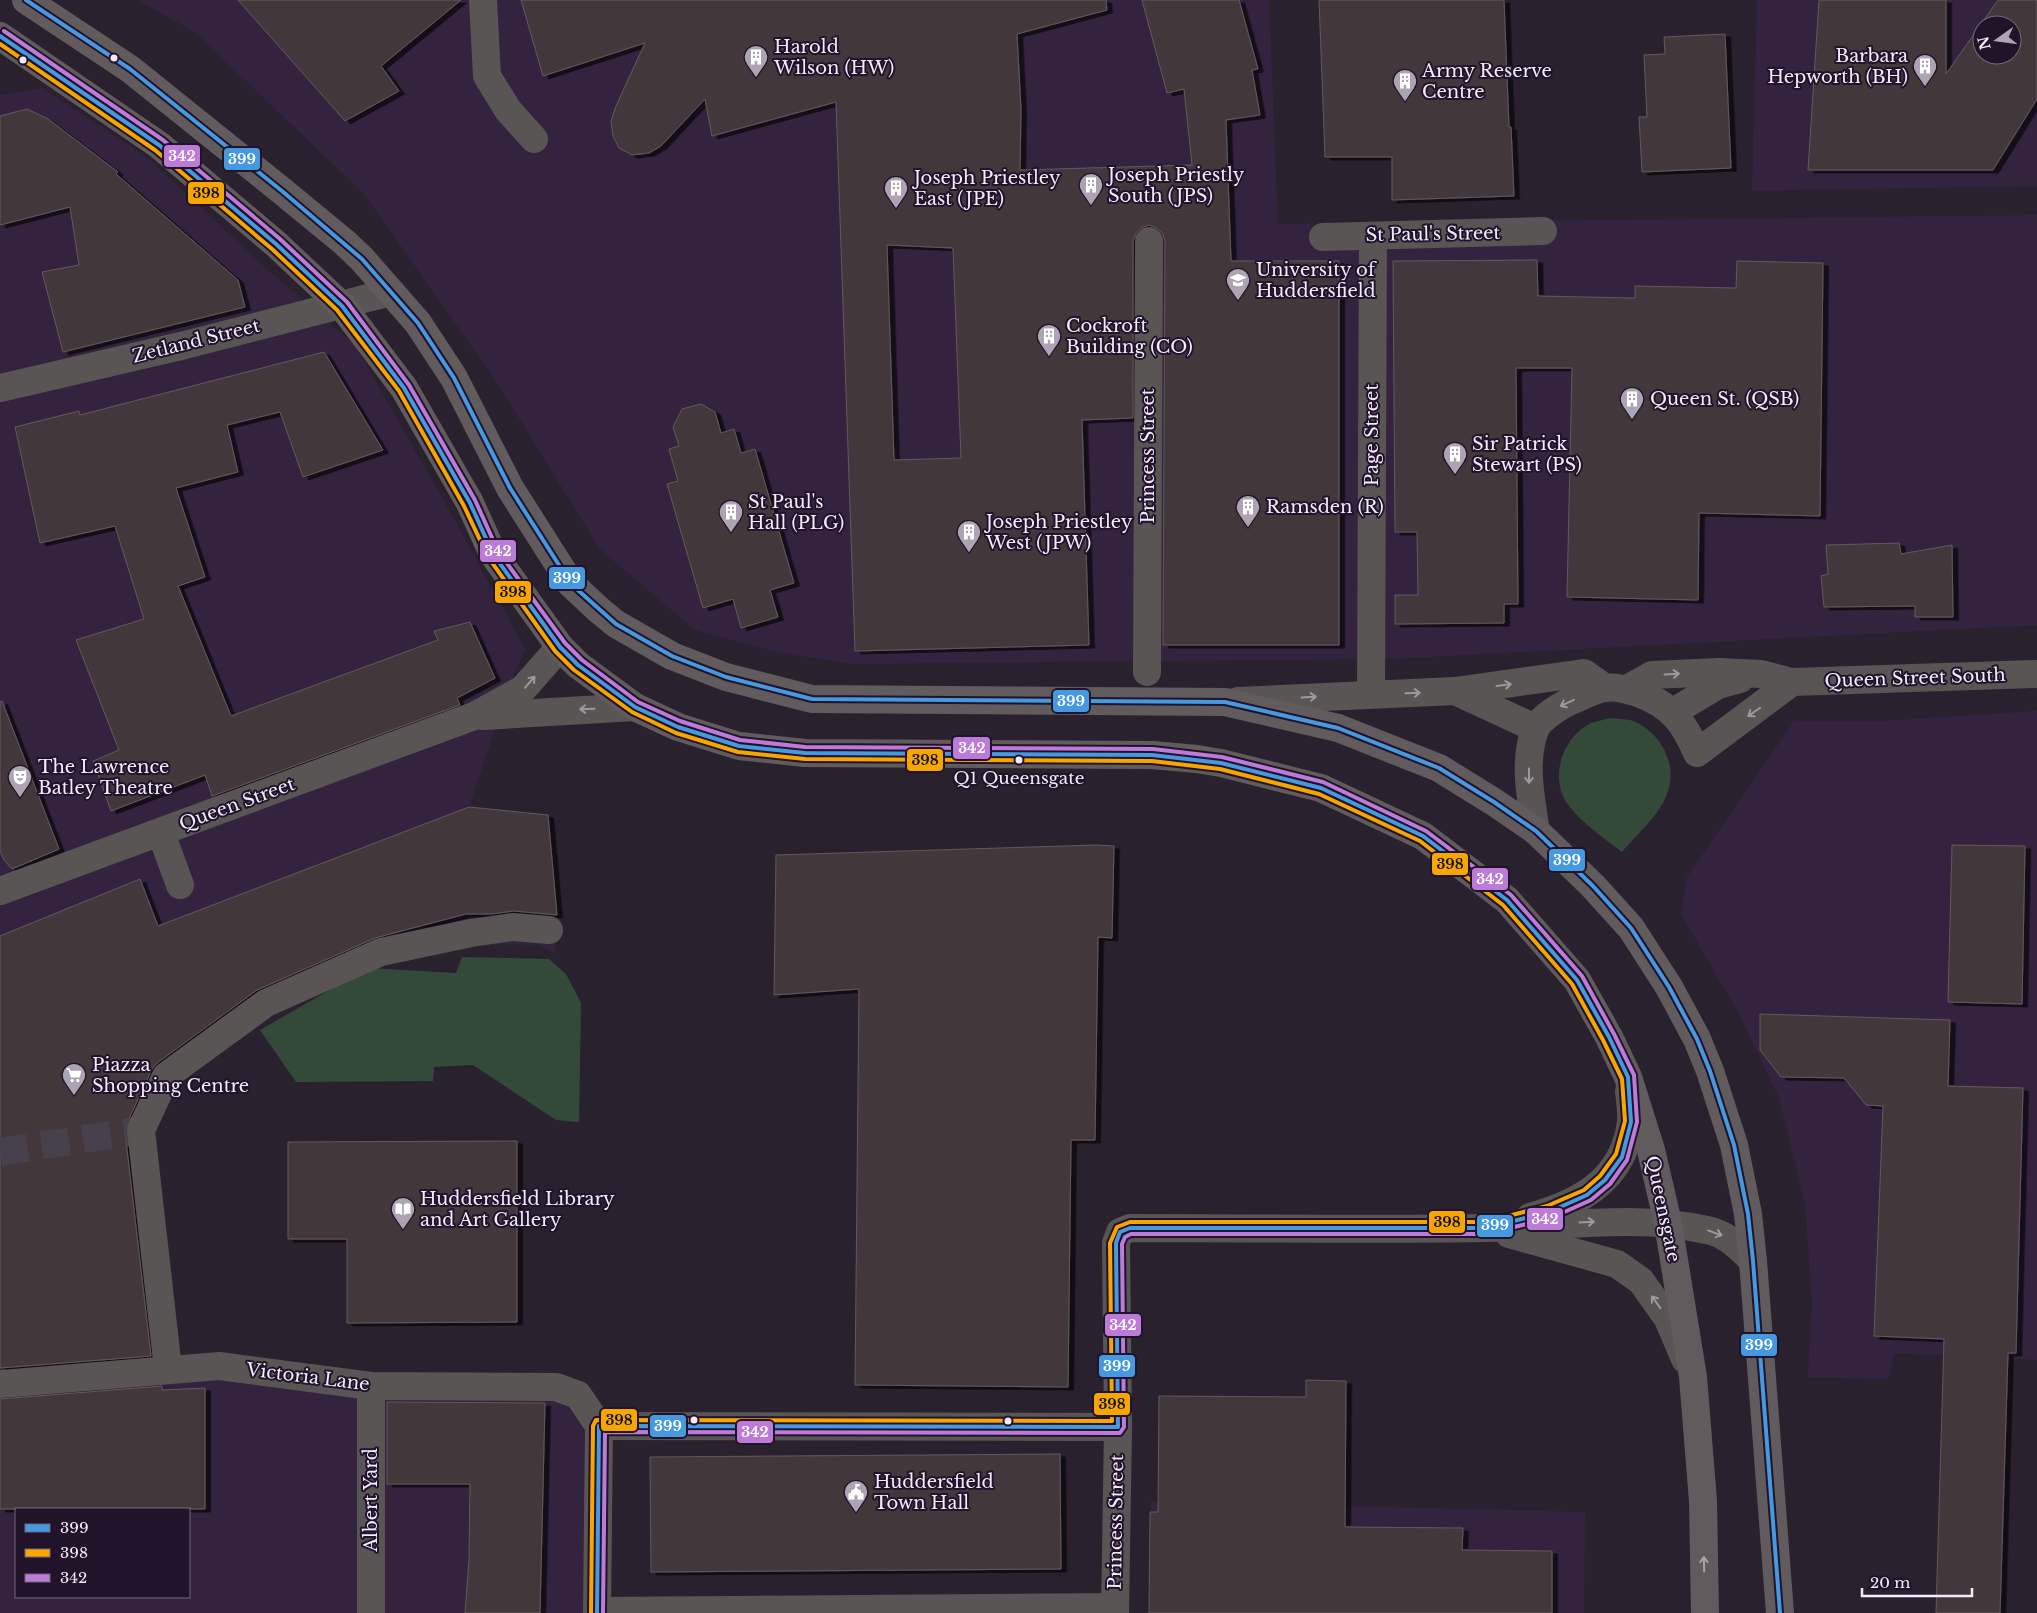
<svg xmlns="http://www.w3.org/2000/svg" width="2037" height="1613" font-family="'Libre Baskerville',serif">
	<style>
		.built { fill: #33233e; fill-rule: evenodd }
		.green { fill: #344a39 }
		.building { fill: #43383b; stroke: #63595d; fill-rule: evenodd; filter: url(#shadow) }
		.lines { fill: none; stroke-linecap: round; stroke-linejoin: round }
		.minor-tunnel { stroke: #47404d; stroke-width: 28; stroke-dasharray: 28 14; stroke-linecap: butt }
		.minor { stroke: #595554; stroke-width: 28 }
		.highway { stroke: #625b5d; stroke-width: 28 }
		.bus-1-casing { stroke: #20132a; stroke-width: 8 }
		.bus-2-casing { stroke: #20132a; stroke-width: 8 }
		.bus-3-casing { stroke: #20132a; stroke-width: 8 }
		.bus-1 { stroke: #4699e1; stroke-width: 4 }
		.bus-2 { stroke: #f7a600; stroke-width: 4 }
		.bus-3 { stroke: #bd7bd9; stroke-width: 4 }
		.oneway { stroke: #9e989f }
		.oneway2 { stroke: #aaa2ac }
		.bus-dot { fill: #f3eafa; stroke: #20132a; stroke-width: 2 }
		.labels { text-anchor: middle; stroke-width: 4; stroke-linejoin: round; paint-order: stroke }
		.bus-label { font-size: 17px; fill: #f3eafa; stroke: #20132a }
		.poi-label { font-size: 18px; fill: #f3eafa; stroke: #20132a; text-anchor: start }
		.street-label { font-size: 18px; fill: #f3eafa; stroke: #20132a }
		.line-badge { stroke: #20132a; stroke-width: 2 }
		.badge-label { font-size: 14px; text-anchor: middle; font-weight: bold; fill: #fff }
		.pale-badge-label { font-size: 14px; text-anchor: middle; font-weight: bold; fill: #111 }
	</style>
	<defs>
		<filter id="shadow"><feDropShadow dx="5.5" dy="3" stdDeviation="0" flood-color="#0009"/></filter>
	</defs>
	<rect width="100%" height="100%" fill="#29222e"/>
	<!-- built -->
	<g class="built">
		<polygon points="138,0 1269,0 1278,224 2037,215 2037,625 1390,659 854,664 781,653 695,630 600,549 494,378 364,194 196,33"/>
		<path d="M1757,0H2037V186L1752,191ZM1982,25H2012V55H1982Z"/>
		<path d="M42,88L148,158L260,263L355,345L449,510L525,649L510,684L469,807L548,815L557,915L555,954L539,945L457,944L380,963L258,1021L177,1082L153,1130L180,1358L374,1376L574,1380L590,1427L595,1613H0V95ZM16,1509H189V1597H16Z"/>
		<polygon points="2037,711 2037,1360 1895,1353 1888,1379 1808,1377 1812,1303 1805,1203 1779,1098 1737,1010 1681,914 1687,877 1794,721 1880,721"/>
		<polygon points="1151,1501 1585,1512 1584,1613 1149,1613"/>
	</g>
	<!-- green -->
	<g class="green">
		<path d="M1610,718C1617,719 1624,719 1630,720C1658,729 1678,762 1668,791C1661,814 1637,834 1622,852C1604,838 1583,824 1569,806C1548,779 1562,737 1591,723C1597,721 1604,720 1610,718Z"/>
		<polygon points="462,957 549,959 566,974 581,1003 579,1122 556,1120 473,1065 434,1067 433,1081 296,1082 260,1030 368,968 456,973"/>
	</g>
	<!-- building -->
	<g class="building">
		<polygon points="238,0 461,0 381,66 399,91 345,121"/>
		<path d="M521,0H1106L1107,10L1017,34L1021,110L1020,170L1192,165L1184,89L1167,93L1142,0H1239L1258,69L1252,70L1260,115L1226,120L1231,261H1339V645H1163L1165,241L1163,234L1157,228L1149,225L1141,228L1136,233L1133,241V418L1082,420L1089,645L855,651L836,102L712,136L705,99L661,146L649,153L632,155L619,148L613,136L611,121L616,106L645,43L543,76ZM887,245L953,248L961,458L894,460Z"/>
		<polygon points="1319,0 1504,0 1509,127 1511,127 1514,196 1392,200 1392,157 1325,157"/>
		<path d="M1819,0H1946V74L1998,0H2037V99L1993,170H1808ZM1982,25H2012V55H1982Z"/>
		<polygon points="1725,34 1731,168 1642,172 1639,117 1647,117 1644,55 1665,54 1664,37"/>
		<polygon points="27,109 48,119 118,172 116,174 238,280 245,307 63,352 42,272 79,265 70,207 0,225 0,116"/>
		<polygon points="1537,260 1538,296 1635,298 1635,286 1736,288 1737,261 1823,263 1820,516 1699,513 1698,600 1567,597 1572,368 1516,368 1518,604 1504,604 1504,623 1395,624 1395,595 1418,595 1417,532 1395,532 1393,261"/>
		<polygon points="324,352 383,450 303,477 280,412 227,425 238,472 176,488 205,577 178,586 231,716 438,640 434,631 470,622 495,678 457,698 460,705 212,796 205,775 111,811 93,761 119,750 76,640 144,619 115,526 40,543 15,427 79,411 80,415"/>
		<polygon points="701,404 715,412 721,433 734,429 741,453 755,449 794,583 770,590 778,617 741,628 733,599 703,608 667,484 678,481 669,449 679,446 673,427 682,409"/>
		<polygon points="1899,543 1901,554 1952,545 1953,617 1915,617 1915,606 1824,607 1821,576 1828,574 1826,545"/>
		<polygon points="2,701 59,849 12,869 4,860 0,851 0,702"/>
		<polygon points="469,807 548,815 557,915 514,911 491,914 466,914 375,938 257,990 157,1063 152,1069 127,1123 125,1132 151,1356 0,1368 0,936 140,879 158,926"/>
		<polygon points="1096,845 1114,846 1112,938 1098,937 1095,1140 1071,1140 1068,1387 855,1385 859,989 774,995 776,855"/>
		<polygon points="1952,845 2025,846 2022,1004 1948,1002"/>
		<polygon points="1760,1014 1950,1020 1948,1086 2023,1088 2016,1353 2008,1353 2000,1613 1936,1613 1944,1339 1874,1336 1883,1106 1866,1105 1844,1078 1781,1077 1760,1050"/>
		<polygon points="517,1141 517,1322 347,1323 347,1239 288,1239 288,1142"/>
		<polygon points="1306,1380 1346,1381 1345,1527 1463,1528 1462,1550 1552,1551 1552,1613 1149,1613 1150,1512 1158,1512 1159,1396 1306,1397"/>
		<polygon points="162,1386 162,1390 205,1388 205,1509 0,1509 0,1399"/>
		<polygon points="387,1402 545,1403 540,1613 465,1613 469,1560 470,1484 387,1484"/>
		<polygon points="1060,1454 1061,1569 651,1572 650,1457"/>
	</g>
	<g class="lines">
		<!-- minor-tunnel -->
		<polyline class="minor-tunnel" points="0,1152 141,1130"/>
		<!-- minor -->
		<g class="minor">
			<polyline points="483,0 487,76 508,110 534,139"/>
			<polyline points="1323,237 1543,231"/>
			<polyline points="0,388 185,345 391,292"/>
			<polyline points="1147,672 1149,241"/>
			<polyline points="1627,689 1652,675 1719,672 1761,674 1792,682 2037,674"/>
			<polyline points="1455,691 1535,728"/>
			<polyline points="1371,694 1373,236"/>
			<polyline points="1238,701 1455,691 1584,673 1605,688"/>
			<polyline points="1673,712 1718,685 1740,679"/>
			<polyline points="483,716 635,707"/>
			<path d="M1536,831C1531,800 1523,761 1535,730C1538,719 1563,704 1573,700C1583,696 1595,689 1605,688C1616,686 1628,690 1638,693C1671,705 1684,722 1697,753L1792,682"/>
			<polyline points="161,833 180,885"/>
			<polyline points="0,891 474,716 523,689 560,647"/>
			<path d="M1530,1217C1581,1203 1624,1179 1631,1122C1632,1113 1630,1101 1629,1091"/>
			<polyline points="1509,1234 1617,1264 1641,1281 1668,1319 1685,1359"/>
			<polyline points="168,1369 141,1130 166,1076 266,1003 381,952 471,933 513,927 549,930"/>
			<polyline points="0,1384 219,1366 371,1386 556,1387 578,1395 599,1426"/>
			<polyline points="371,1386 371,1613"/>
			<polyline points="599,1426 1118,1427"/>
			<polyline points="597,1611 1115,1607"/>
			<polyline points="597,1613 599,1426"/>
			<path d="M1115,1613L1118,1427L1116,1243L1120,1232L1130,1228C1249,1228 1367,1230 1485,1228C1560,1227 1633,1214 1707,1230C1727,1234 1739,1247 1753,1261"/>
		</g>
		<!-- highway -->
		<g class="highway">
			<polyline points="26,0 130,69 282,191 344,242 362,259 418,323 454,378 510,488 571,584 599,610 616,624 672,656 726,677 812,699 1225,702 1338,728 1439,768 1494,802 1536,831 1593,886 1631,928 1669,987 1697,1039 1710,1071 1734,1145 1748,1214 1753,1261 1780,1613"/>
			<polyline points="0,36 159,145 276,244 342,306 404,388 470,503 493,554 560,647 578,665 635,707 678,727 739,746 805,753 1152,755 1197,759 1221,763 1321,788 1423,836 1507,900 1577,980 1609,1037 1628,1077 1651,1150 1668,1223 1693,1377 1703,1501 1705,1613"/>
		</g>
		<!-- bus-1 casing -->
		<g class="bus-1-casing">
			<g id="bus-1">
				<polyline points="26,0 130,69 282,191 362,259 418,323 454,378 510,488 571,584 616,624 672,656 726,677 812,699 1225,702 1338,728 1439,768 1494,802 1536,831 1593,886 1631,928 1669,987 1697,1039 1710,1071 1734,1145 1748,1214 1753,1261 1780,1613"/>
				<polyline points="0,36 159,145 276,244 342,306 404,388 470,503 493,554 560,647 578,665 635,707 678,727 739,746 805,753 1152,755 1221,763 1321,788 1423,836 1507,900 1577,980 1609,1037 1628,1077 1631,1122 1622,1157 1605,1180 1587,1195 1549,1212 1486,1228 1130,1228 1120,1232 1116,1243 1118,1427 599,1426 597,1613"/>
			</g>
		</g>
		<!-- bus-2 casing -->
		<g class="bus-2-casing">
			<polyline id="bus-2" points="0,44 155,150 272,249 337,310 399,391 464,506 488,557 555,651 574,670 632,712 676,733 738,752 805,759 1152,761 1220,769 1319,794 1420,841 1503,905 1572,984 1603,1040 1622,1079 1625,1121 1616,1154 1600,1176 1584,1190 1547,1206 1485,1222 1130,1222 1117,1227 1110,1243 1112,1421 596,1420 593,1426 591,1613"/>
		</g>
		<!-- bus-3 casing -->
		<g class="bus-3-casing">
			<polyline id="bus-3" points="4,31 163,140 280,239 347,302 409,385 475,500 498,551 565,643 582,660 638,702 680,721 740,740 805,747 1153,749 1222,757 1323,782 1426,831 1511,895 1582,976 1614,1034 1634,1075 1637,1122 1627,1160 1610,1184 1591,1200 1551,1218 1486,1234 1131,1234 1125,1237 1122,1244 1124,1427 1120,1433 605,1432 603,1613"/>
		</g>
		<!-- bus-1 -->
		<use href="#bus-1" class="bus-1"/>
		<!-- bus-2 -->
		<use href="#bus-2" class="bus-2"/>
		<!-- bus-3 -->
		<use href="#bus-3" class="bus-3"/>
	</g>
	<!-- one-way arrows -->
	<defs><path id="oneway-shaft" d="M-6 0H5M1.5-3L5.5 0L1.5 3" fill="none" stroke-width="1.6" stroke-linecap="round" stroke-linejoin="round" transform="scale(1.25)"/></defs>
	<g class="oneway">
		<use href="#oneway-shaft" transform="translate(1672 674) rotate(-3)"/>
		<use href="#oneway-shaft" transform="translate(530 682) rotate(-49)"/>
		<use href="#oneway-shaft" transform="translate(1504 685) rotate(-8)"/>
		<use href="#oneway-shaft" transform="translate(1413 693) rotate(-2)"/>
		<use href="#oneway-shaft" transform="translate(1309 697) rotate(-3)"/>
		<use href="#oneway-shaft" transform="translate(1567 703) rotate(155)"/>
		<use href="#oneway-shaft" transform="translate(587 709) rotate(178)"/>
		<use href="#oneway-shaft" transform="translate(1754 712) rotate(145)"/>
		<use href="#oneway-shaft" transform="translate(1529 776) rotate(90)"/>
		<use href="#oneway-shaft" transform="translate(1587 1222) rotate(-3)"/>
		<use href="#oneway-shaft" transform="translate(1715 1233) rotate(20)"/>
		<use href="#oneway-shaft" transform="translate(1656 1302) rotate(-126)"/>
	</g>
	<use class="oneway2" href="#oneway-shaft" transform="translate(1704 1564) rotate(-91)"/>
	<!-- icons -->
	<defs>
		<g id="building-pin" transform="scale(1.25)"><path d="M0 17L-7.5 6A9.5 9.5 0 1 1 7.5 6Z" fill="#aca4b3" stroke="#20132a"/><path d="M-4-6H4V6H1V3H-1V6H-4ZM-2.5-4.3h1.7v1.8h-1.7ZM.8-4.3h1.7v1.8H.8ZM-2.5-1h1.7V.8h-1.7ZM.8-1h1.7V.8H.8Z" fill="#fff"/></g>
		<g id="university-pin" transform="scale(1.25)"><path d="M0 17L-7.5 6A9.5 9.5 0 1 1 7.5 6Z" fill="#aca4b3" stroke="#20132a"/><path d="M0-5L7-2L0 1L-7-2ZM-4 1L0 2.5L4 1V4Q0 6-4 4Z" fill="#fff"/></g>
		<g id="theatre-pin" transform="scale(1.25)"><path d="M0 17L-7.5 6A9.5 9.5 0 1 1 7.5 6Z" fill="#aca4b3" stroke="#20132a"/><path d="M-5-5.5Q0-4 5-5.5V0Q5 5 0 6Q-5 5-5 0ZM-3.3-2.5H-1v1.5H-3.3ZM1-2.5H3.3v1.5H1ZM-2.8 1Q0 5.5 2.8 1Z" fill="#fff"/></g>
		<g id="supermarket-pin" transform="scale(1.25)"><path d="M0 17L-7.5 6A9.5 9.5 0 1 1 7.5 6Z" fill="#aca4b3" stroke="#20132a"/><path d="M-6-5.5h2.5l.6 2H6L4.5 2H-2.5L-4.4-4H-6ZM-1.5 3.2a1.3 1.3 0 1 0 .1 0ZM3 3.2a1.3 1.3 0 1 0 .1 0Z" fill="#fff"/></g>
		<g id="library-pin" transform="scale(1.25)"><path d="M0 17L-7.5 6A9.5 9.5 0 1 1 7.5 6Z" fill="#aca4b3" stroke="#20132a"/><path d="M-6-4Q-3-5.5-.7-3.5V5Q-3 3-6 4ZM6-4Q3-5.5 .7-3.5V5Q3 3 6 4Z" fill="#fff"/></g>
		<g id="civic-pin" transform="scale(1.25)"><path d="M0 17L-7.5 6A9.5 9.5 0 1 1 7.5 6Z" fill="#aca4b3" stroke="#20132a"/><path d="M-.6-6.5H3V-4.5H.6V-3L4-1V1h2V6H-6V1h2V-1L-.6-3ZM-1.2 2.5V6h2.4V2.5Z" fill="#fff"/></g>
	</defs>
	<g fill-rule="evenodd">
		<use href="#building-pin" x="756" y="57"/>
		<use href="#building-pin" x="1925" y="66"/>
		<use href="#building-pin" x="1405" y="81"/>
		<use href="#building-pin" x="1091" y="185"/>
		<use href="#building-pin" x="896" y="188"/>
		<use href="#university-pin" x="1238" y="280"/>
		<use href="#building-pin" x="1049" y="336"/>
		<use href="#building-pin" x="1632" y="399"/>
		<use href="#building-pin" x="1455" y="454"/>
		<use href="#building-pin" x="1248" y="507"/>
		<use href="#building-pin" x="731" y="512"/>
		<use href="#building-pin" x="969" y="532"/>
		<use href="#theatre-pin" x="20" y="777"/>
		<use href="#supermarket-pin" x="74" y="1075"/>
		<use href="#library-pin" x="403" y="1209"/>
		<use href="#civic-pin" x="856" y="1492"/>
	</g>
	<!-- markers -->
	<g class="bus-dot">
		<circle cx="114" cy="58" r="4.5"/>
		<circle cx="23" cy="60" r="4.5"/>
		<circle cx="1019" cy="760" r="4.5"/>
		<circle cx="694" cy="1420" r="4.5"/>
		<circle cx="1008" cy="1421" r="4.5"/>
	</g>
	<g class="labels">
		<!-- bus labels -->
		<g class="bus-label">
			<text x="1019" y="784">Q1 Queensgate</text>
		</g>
		<!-- poi labels -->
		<g class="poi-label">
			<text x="774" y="53">Harold<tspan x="774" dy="21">Wilson (HW)</tspan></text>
			<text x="1908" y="62" text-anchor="end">Barbara<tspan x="1908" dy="21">Hepworth (BH)</tspan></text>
			<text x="1422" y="77">Army Reserve<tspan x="1422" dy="21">Centre</tspan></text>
			<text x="1108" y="181">Joseph Priestly<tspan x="1108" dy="21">South (JPS)</tspan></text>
			<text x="914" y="184">Joseph Priestley<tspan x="914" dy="21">East (JPE)</tspan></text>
			<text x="1256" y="276">University of<tspan x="1256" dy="21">Huddersfield</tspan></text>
			<text x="1066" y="332">Cockroft<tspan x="1066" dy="21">Building (CO)</tspan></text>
			<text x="1650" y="405">Queen St. (QSB)</text>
			<text x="1472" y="450">Sir Patrick<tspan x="1472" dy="21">Stewart (PS)</tspan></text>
			<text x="748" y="508">St Paul's<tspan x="748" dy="21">Hall (PLG)</tspan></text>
			<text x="1266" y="513">Ramsden (R)</text>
			<text x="986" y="528">Joseph Priestley<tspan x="986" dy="21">West (JPW)</tspan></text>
			<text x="38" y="773">The Lawrence<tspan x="38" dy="21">Batley Theatre</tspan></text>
			<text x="92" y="1071">Piazza<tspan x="92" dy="21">Shopping Centre</tspan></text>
			<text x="420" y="1205">Huddersfield Library<tspan x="420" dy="21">and Art Gallery</tspan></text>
			<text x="874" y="1488">Huddersfield<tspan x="874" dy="21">Town Hall</tspan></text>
		</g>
		<!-- street labels -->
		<g class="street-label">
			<text transform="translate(1433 234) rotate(-1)" y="6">St Paul's Street</text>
			<text transform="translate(196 341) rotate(-14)" y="6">Zetland Street</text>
			<text transform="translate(1372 435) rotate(-90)" y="6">Page Street</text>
			<text transform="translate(1148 456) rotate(-90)" y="6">Princess Street</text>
			<text transform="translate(1915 678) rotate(-2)" y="6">Queen Street South</text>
			<text transform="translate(237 804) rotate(-20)" y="6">Queen Street</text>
			<text transform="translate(1663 1209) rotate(78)" y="6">Queensgate</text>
			<text transform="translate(308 1377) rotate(7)" y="6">Victoria Lane</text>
			<text transform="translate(371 1500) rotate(-90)" y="6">Albert Yard</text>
			<text transform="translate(1116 1522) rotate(-89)" y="6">Princess Street</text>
		</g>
	</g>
	<g class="line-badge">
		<rect x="163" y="144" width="38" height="24" rx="5" fill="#bd7bd9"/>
		<rect x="223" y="147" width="38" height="24" rx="5" fill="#4699e1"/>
		<rect x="187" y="181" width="38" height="24" rx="5" fill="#f7a600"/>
		<rect x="479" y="539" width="38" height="24" rx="5" fill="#bd7bd9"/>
		<rect x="548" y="566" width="38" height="24" rx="5" fill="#4699e1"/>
		<rect x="494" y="580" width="38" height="24" rx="5" fill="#f7a600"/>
		<rect x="1052" y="689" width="38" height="24" rx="5" fill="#4699e1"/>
		<rect x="952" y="736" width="39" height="24" rx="5" fill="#bd7bd9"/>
		<rect x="906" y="748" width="38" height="24" rx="5" fill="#f7a600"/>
		<rect x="1548" y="848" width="38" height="24" rx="5" fill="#4699e1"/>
		<rect x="1431" y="852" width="38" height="24" rx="5" fill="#f7a600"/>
		<rect x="1471" y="867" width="38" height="24" rx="5" fill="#bd7bd9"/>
		<rect x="1526" y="1207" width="38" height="24" rx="5" fill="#bd7bd9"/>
		<rect x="1428" y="1210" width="38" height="24" rx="5" fill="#f7a600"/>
		<rect x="1476" y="1214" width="38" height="24" rx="5" fill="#4699e1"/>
		<rect x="1104" y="1313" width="38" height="24" rx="5" fill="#bd7bd9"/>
		<rect x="1740" y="1333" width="38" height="24" rx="5" fill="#4699e1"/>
		<rect x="1098" y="1354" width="38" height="24" rx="5" fill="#4699e1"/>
		<rect x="1093" y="1392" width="38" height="24" rx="5" fill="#f7a600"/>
		<rect x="600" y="1408" width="38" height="24" rx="5" fill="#f7a600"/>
		<rect x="649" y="1414" width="38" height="24" rx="5" fill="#4699e1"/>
		<rect x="736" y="1420" width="38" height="24" rx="5" fill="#bd7bd9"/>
	</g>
	<g class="badge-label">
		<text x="182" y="161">342</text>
		<text x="242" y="164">399</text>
		<text x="498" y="556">342</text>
		<text x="567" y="583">399</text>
		<text x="1071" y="706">399</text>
		<text x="972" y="753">342</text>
		<text x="1567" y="865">399</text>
		<text x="1490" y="884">342</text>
		<text x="1545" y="1224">342</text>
		<text x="1495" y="1230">399</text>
		<text x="1123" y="1330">342</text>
		<text x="1759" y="1350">399</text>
		<text x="1117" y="1371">399</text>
		<text x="668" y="1431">399</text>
		<text x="755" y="1437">342</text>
	</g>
	<g class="pale-badge-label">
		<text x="206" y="198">398</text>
		<text x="513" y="597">398</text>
		<text x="925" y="765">398</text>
		<text x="1450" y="869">398</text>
		<text x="1447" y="1227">398</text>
		<text x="1112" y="1409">398</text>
		<text x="619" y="1425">398</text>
	</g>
	<!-- legend -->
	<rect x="15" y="1508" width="175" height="90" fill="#20132a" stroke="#74697d"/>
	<rect x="25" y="1524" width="25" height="8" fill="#4699e1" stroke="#74697d"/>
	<text x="60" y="1533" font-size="15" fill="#f3eafa">399</text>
	<rect x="25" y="1549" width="25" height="8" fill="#f7a600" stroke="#74697d"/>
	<text x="60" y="1558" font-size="15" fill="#f3eafa">398</text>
	<rect x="25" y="1574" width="25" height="8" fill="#bd7bd9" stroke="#74697d"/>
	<text x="60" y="1583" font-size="15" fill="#f3eafa">342</text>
	<!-- north arrow -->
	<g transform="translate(1997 40) rotate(256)"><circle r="24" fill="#20132a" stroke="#74697d"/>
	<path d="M0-4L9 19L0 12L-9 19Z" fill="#aca4b3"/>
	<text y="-8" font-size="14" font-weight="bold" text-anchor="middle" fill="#f3eafa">N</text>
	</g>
	<!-- scale -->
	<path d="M1862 1588v8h110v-8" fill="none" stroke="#f3eafa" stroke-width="2.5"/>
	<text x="1870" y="1588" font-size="15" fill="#f3eafa" stroke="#20132a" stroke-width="4" paint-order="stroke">20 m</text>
</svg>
